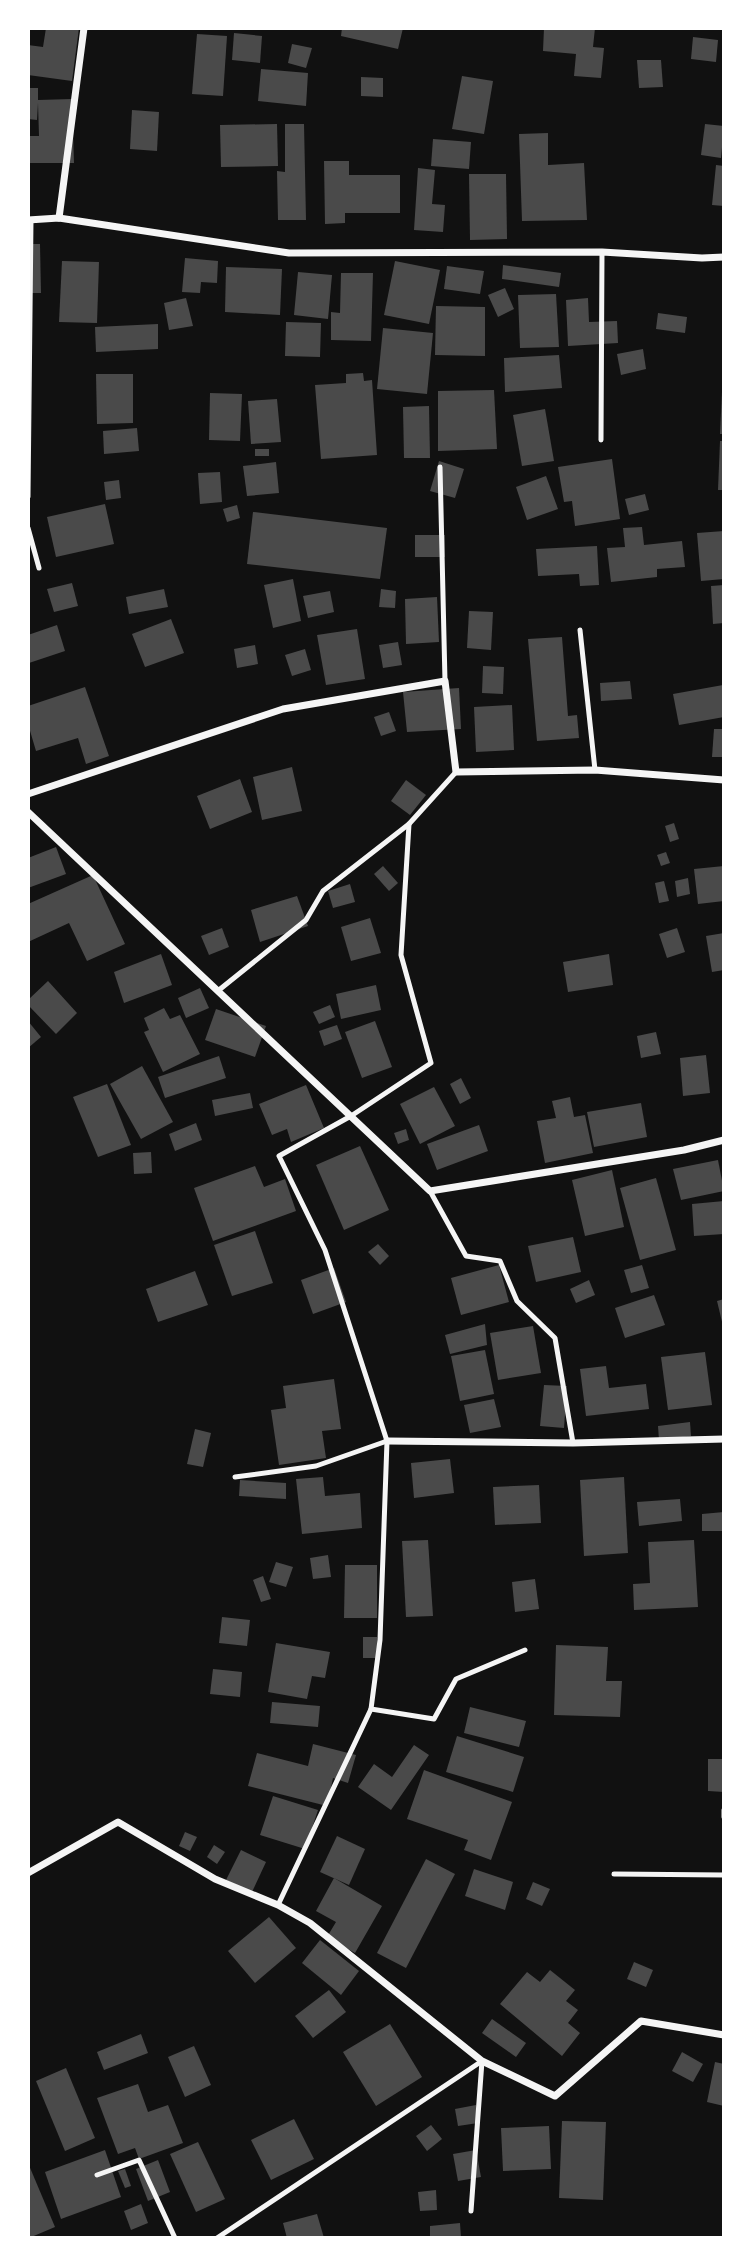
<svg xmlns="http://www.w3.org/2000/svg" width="752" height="2266" font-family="'Work Sans',sans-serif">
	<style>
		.building { fill: #4a4a4a }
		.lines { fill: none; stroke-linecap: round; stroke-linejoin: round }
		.service { stroke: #f5f5f5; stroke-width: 5 }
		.minor { stroke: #f5f5f5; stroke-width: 7 }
	</style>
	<rect width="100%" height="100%" fill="#111"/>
	<!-- building -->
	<g class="building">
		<polygon points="46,28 79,28 72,81 28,75 28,45 43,47"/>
		<polygon points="342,28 403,28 398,49 341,36"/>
		<polygon points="544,28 595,28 593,47 604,48 601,78 574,76 576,54 543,51"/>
		<polygon points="234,33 262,36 260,63 232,60"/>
		<polygon points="197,34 227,36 223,96 192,94"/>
		<polygon points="693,37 718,40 716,62 691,59"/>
		<polygon points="292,44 312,48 306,68 288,63"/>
		<polygon points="637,60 661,60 663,87 639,88"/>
		<polygon points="261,69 308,73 306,106 258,101"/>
		<polygon points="462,76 493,81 484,134 452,129"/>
		<polygon points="361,77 383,78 383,97 361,96"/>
		<polygon points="28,88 38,88 38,100 72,99 74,163 28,163 28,136 39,136 38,103 37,120 28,119"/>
		<polygon points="132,110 159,112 157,151 130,149"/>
		<polygon points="277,124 278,166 221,167 220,125"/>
		<polygon points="285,124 304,124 306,220 278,220 277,171 285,172"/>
		<polygon points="705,124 724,126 721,158 701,155"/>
		<polygon points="548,133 548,165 584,163 587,220 522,221 519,134"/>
		<polygon points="433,139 471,142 469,169 431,166"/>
		<polygon points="324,161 349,161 349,175 400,175 400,213 345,213 345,223 325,224"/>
		<polygon points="716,165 724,166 724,206 712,205"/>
		<polygon points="418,168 435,170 432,204 445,205 443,232 414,230"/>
		<polygon points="469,174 506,174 507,239 470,240"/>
		<polygon points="28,244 40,244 41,293 28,293"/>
		<polygon points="185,258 218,261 217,283 201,282 200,293 182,292"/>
		<polygon points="62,261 99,262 97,323 59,322"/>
		<polygon points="395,261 440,270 429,324 384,315"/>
		<polygon points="503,265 561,273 559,287 502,279"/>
		<polygon points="447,266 484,271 480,294 444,289"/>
		<polygon points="226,267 282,269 280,315 225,312"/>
		<polygon points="298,272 332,275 328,319 294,315"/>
		<polygon points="341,273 373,273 371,341 331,340 331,312 340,313"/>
		<polygon points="505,288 514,309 498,317 488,295"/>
		<polygon points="556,294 559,347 520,348 518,295"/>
		<polygon points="186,298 193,326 169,330 164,303"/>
		<polygon points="588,298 589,322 617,321 618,343 568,346 566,300"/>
		<polygon points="436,306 485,307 485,356 435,355"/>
		<polygon points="658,313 687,317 685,333 656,329"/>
		<polygon points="286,322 321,323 320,357 285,356"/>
		<polygon points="158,324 158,349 96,352 95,327"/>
		<polygon points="383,328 433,333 427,394 377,389"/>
		<polygon points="643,349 646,369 621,375 617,354"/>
		<polygon points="559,355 562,388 505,392 504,358"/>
		<polygon points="363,373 364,381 372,380 377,455 321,459 315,385 346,383 346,374"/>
		<polygon points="96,374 133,374 133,423 97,424"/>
		<polygon points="494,390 497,449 438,451 438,391"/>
		<polygon points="722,392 724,392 724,434 720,434"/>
		<polygon points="210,393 242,394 240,441 209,440"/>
		<polygon points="277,399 281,442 251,444 248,401"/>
		<polygon points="429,406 430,458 404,458 403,407"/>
		<polygon points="545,409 554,461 522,466 513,415"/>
		<polygon points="137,428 139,451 104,454 103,431"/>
		<polygon points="720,441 724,441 724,490 718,490"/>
		<rect x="255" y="449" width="14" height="7"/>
		<polygon points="612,459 620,519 575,526 572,501 564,502 558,467"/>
		<polygon points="439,461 464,469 455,498 430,491"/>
		<polygon points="276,462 279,493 247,496 243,466"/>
		<polygon points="220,472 222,502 200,504 198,473"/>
		<polygon points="546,476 558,509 527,520 516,487"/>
		<polygon points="119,480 121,498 106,500 104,482"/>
		<polygon points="645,494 649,510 629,515 625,499"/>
		<polygon points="105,504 114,544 56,557 47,517"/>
		<polygon points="237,505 240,518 227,522 223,509"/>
		<polygon points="253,512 387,528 380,579 247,564"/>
		<polygon points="642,527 644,545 682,541 685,567 657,569 657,577 611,582 607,548 625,547 623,528"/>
		<polygon points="724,531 724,579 701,581 697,533"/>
		<rect x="415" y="535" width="30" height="22"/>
		<polygon points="597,546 599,585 580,586 579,574 538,576 536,549"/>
		<polygon points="293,579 301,621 273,628 264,585"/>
		<polygon points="72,583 78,606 54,612 47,589"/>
		<polygon points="724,585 724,623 713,624 711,586"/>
		<polygon points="164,589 168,607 129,614 126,597"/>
		<polygon points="381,589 396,591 395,608 379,607"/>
		<polygon points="330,591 334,612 308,618 303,596"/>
		<polygon points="437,597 439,642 406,644 405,599"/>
		<polygon points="469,611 493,612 491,650 467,648"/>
		<polygon points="171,619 184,653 145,667 132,634"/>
		<polygon points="57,625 65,651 29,663 28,635"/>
		<polygon points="357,629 365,679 326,685 317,635"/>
		<polygon points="562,637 568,716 577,715 579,738 537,741 528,639"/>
		<polygon points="398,642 402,665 383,668 379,645"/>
		<polygon points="255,645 258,664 237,668 234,649"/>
		<polygon points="305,649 311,670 292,676 285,655"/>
		<polygon points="483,666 504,667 503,694 482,693"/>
		<polygon points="630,681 632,699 601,701 600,683"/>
		<polygon points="723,685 724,717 679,725 673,694"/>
		<polygon points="85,687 109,756 86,764 78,738 36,751 28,724 28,706"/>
		<polygon points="459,688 461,729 407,732 403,692"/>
		<polygon points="512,705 514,750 476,752 474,707"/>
		<polygon points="389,712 396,731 381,736 374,717"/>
		<polygon points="714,729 724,729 724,757 712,757"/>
		<polygon points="292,767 302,811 262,820 253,777"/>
		<polygon points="240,779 252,812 210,829 197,796"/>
		<polygon points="406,780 426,795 410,815 391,801"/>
		<polygon points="674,823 679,839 670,842 665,826"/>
		<polygon points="56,847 66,874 28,888 28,858"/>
		<polygon points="666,852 670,863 661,866 657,855"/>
		<polygon points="383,866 398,883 389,891 374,874"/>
		<polygon points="724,866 724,901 698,904 694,869"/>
		<polygon points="93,875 125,944 87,961 69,923 28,942 28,904"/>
		<polygon points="688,878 690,894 677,897 675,881"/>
		<polygon points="664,881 669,901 659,903 655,883"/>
		<polygon points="350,884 355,902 333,908 328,891"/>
		<polygon points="297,896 308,926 260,942 251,910"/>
		<polygon points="370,918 381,953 351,961 341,927"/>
		<polygon points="222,928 229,947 209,955 201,936"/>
		<polygon points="677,928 685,952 667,958 659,934"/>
		<polygon points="724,933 724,970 712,972 706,936"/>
		<polygon points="161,954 172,985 124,1003 114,972"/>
		<polygon points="609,954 613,985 568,992 563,962"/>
		<polygon points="48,981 77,1013 56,1034 28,1005 28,1000"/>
		<polygon points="376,985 381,1010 341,1019 336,994"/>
		<polygon points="200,988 209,1008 186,1018 178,998"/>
		<polygon points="330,1005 335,1017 319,1024 313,1012"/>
		<polygon points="164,1008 170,1019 180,1015 200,1054 163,1072 144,1032 149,1030 144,1018"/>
		<polygon points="216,1009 266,1026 255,1057 205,1040"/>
		<polygon points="28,1021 41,1037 28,1048"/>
		<polygon points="375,1021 392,1067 362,1078 345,1032"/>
		<polygon points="337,1025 342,1039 324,1046 319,1031"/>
		<polygon points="656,1032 661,1054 641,1058 637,1036"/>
		<polygon points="706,1055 710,1093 683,1096 680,1058"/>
		<polygon points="219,1056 226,1078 165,1098 158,1077"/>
		<polygon points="142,1066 173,1122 141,1139 110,1084"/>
		<polygon points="461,1078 471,1098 460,1104 450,1084"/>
		<polygon points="107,1084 131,1145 98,1157 73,1097"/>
		<polygon points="306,1085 324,1128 291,1142 287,1129 272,1135 259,1104"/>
		<polygon points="434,1087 455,1126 420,1144 400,1104"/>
		<polygon points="250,1093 253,1108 215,1116 212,1100"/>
		<polygon points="570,1097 574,1117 585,1115 593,1153 545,1163 537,1121 556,1118 552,1101"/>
		<polygon points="641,1103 647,1137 594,1147 587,1112"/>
		<polygon points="196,1123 202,1140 175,1151 169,1134"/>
		<polygon points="479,1125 488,1151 437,1170 427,1144"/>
		<polygon points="406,1129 409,1140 398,1144 394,1133"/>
		<polygon points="360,1146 389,1210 344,1230 316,1165"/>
		<polygon points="151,1152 152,1173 134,1174 133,1153"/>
		<polygon points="718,1160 724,1191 681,1200 673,1169"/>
		<polygon points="255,1166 264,1187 285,1179 296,1211 213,1241 194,1188"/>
		<polygon points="612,1170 624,1227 585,1236 572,1180"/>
		<polygon points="656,1178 676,1250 640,1260 620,1188"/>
		<polygon points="724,1201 724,1234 694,1236 692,1204"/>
		<polygon points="255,1231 273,1283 232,1296 214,1245"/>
		<polygon points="573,1237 581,1272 536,1282 528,1246"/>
		<polygon points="378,1244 389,1256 380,1265 368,1252"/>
		<polygon points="499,1265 509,1302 461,1315 451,1278"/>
		<polygon points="642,1265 649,1288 631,1293 624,1270"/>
		<polygon points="334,1268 346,1302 313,1314 301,1280"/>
		<polygon points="195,1271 208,1305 158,1322 146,1289"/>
		<polygon points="589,1280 595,1295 576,1303 570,1289"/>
		<polygon points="654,1295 665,1325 625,1338 615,1308"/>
		<polygon points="724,1299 724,1326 723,1326 717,1301"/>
		<polygon points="485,1324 487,1345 450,1354 445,1335"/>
		<polygon points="533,1326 541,1373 498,1380 490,1333"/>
		<polygon points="485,1350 494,1394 460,1401 451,1356"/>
		<polygon points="705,1352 712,1405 668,1410 661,1357"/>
		<polygon points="606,1366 609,1388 646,1384 649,1409 586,1416 580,1369"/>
		<polygon points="334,1379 341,1429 322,1431 326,1458 279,1465 271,1410 286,1408 283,1386"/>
		<polygon points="544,1385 567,1386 564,1428 540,1426"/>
		<polygon points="494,1399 501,1427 470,1433 464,1405"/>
		<polygon points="690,1422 691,1436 659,1440 658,1426"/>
		<polygon points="195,1429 211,1433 203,1467 187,1464"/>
		<polygon points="450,1459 454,1493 414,1498 411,1463"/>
		<polygon points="323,1477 325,1496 360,1493 362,1528 302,1534 296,1479"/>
		<polygon points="624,1477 628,1553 584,1556 580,1480"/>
		<polygon points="240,1480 286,1483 286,1499 239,1496"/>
		<polygon points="539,1485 541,1523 495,1525 493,1487"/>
		<polygon points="680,1499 682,1521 639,1526 637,1502"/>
		<polygon points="724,1512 724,1531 702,1531 702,1514"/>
		<polygon points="428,1540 433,1616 406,1617 402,1541"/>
		<polygon points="694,1540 698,1607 634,1610 633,1584 650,1583 648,1542"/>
		<polygon points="328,1555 331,1577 313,1579 310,1558"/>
		<polygon points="276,1562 293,1567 286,1587 269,1582"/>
		<polygon points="345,1565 377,1565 377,1618 344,1618"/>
		<polygon points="263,1576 271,1599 261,1602 253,1580"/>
		<polygon points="535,1579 539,1609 515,1612 512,1582"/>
		<polygon points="222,1617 250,1620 247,1646 219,1643"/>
		<polygon points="363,1637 377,1637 378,1658 363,1658"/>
		<polygon points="276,1643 330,1652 325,1678 312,1676 307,1699 268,1692"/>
		<polygon points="556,1645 608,1647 606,1681 622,1681 620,1717 554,1715"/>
		<polygon points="213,1669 242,1672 240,1697 210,1694"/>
		<polygon points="272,1702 320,1706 318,1727 270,1723"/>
		<polygon points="470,1707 526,1721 519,1747 464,1733"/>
		<polygon points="457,1736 524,1757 513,1792 446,1772"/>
		<polygon points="313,1744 356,1755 348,1783 333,1778 327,1806 248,1786 257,1753 308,1766"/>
		<polygon points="414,1745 429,1755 391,1810 358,1787 374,1764 392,1777"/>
		<polygon points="708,1759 724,1759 724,1792 708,1791"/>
		<polygon points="424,1770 512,1802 491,1860 464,1850 468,1840 407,1819"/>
		<polygon points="273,1796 318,1810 305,1849 260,1835"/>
		<polygon points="185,1832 197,1837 190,1851 179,1846"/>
		<polygon points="337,1836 365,1849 349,1885 320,1872"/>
		<polygon points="214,1845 225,1852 217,1864 207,1857"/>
		<polygon points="241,1850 266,1862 252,1892 226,1880"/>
		<polygon points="426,1859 455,1874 406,1968 377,1953"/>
		<polygon points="474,1869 513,1882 505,1910 465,1896"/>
		<polygon points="334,1878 382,1906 355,1953 327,1937 336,1922 316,1911"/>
		<polygon points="533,1882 550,1889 542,1906 526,1899"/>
		<polygon points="269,1917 296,1948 255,1983 228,1951"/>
		<polygon points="320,1940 359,1971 341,1995 302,1963"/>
		<polygon points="634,1962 653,1970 646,1987 627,1979"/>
		<polygon points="550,1970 575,1990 566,2001 578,2010 568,2023 580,2033 562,2056 500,2004 527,1972 540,1982"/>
		<polygon points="329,1990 346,2012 313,2038 295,2016"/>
		<polygon points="492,2019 526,2043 516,2057 482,2033"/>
		<polygon points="390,2024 422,2077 376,2106 343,2052"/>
		<polygon points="141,2034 148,2053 104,2070 97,2052"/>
		<polygon points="194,2046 211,2085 185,2097 168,2057"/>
		<polygon points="682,2052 703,2064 693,2082 672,2071"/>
		<polygon points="715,2062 724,2064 724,2106 707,2102"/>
		<polygon points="66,2068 95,2138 65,2151 36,2081"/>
		<polygon points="138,2084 148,2112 168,2105 183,2143 139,2159 135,2148 118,2154 97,2098"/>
		<polygon points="476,2105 478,2123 458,2126 455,2109"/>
		<polygon points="294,2119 314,2159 271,2180 251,2140"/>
		<polygon points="562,2121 606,2122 603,2200 559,2198"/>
		<polygon points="431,2125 442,2139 427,2151 416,2136"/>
		<polygon points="549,2126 551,2169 503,2171 501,2128"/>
		<polygon points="198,2142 225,2199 196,2212 170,2154"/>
		<polygon points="105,2150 121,2197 61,2219 45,2172"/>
		<polygon points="476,2150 481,2177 458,2181 453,2154"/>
		<polygon points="158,2160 170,2192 148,2201 136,2169"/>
		<polygon points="28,2163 55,2227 29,2238 28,2238"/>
		<polygon points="125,2169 131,2186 125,2188 118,2171"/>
		<polygon points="436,2190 437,2210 420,2211 418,2192"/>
		<polygon points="141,2204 148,2223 131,2230 124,2211"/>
		<polygon points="317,2214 324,2238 287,2238 283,2223"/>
		<polygon points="460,2223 461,2238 430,2238 430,2226"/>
	</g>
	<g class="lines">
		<!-- service -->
		<g class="service">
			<polyline points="601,440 602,252"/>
			<polyline points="440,467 445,681"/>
			<polyline points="28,497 31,220"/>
			<polyline points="28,528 39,568"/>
			<polyline points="580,630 595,770"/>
			<polyline points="219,990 306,920 323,891 409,824 456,772"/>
			<polyline points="430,1191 466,1256 500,1261 517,1301 555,1338 573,1443"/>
			<polyline points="235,1477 316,1466 387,1441"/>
			<polyline points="371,1709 434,1719 456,1679 525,1650"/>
			<polyline points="724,1810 724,1817"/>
			<polyline points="614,1874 724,1875"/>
			<polyline points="278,1905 371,1709 380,1640 387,1441 325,1250 279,1156 351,1116 431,1063 401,955 409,824"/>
			<polyline points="97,2175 139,2160 175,2238"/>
			<polyline points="471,2211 482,2061"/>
			<polyline points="217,2238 482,2061"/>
		</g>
		<!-- minor -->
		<g class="minor">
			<polyline points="59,218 84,28"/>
			<polyline points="28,220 59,218 289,253 602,252 702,258 724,257"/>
			<polyline points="28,794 283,709 445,681 456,772 595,770 724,780"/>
			<polyline points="28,812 430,1191 684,1150 724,1140"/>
			<polyline points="387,1441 573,1443 724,1439"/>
			<polyline points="28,1873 118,1822 215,1879 278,1905 310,1923 482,2061 555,2096 641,2021 724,2035"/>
		</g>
	</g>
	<!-- border -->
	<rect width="752" height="2266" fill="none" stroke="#ffffff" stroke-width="60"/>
</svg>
